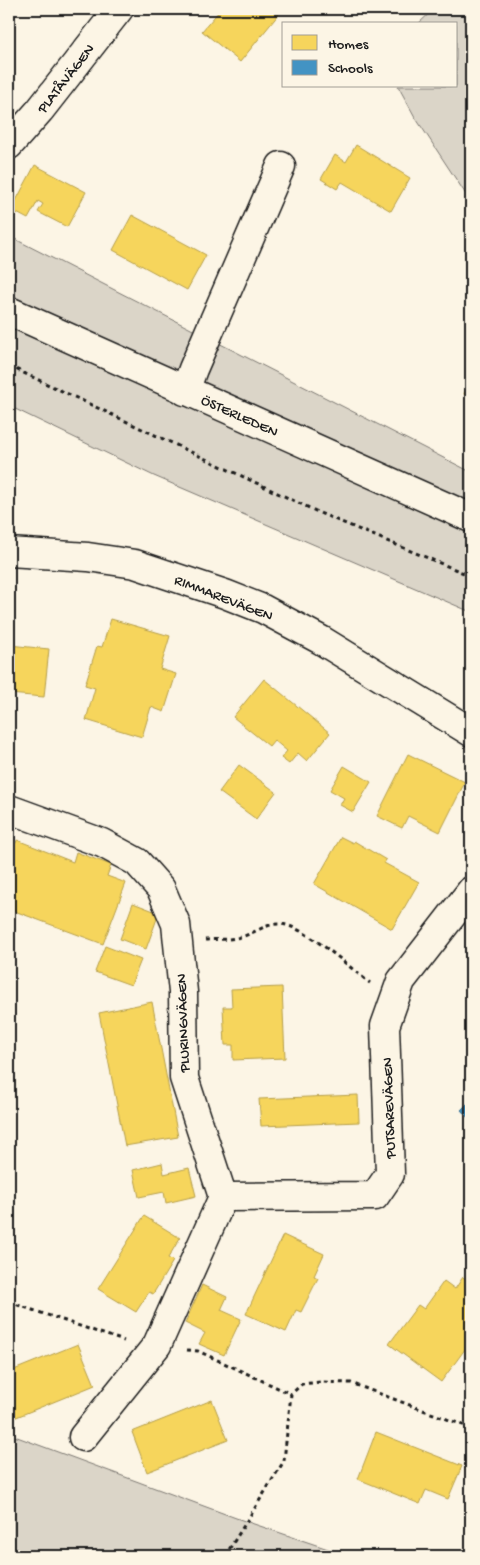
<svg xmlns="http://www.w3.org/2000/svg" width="480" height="1565" font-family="'Gochi Hand',sans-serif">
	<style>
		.green { fill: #dbd5c8; stroke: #7c7872 }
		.homes { fill: #f6d55c; stroke: #b59e49 }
		.schools { fill: #4393c3; stroke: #376f91 }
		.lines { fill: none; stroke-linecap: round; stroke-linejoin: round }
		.minor-casing { stroke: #1c1c1c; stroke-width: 31 }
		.path { stroke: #1c1c1c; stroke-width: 3; stroke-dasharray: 4 4; stroke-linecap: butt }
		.minor { stroke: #fcf5e5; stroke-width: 28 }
		.labels { text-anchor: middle; stroke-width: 5; stroke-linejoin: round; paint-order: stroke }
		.street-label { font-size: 15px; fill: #1c1c1c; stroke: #fcf5e5 }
	</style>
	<rect width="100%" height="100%" fill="#fcf5e5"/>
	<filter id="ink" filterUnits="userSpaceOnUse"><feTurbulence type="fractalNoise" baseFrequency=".02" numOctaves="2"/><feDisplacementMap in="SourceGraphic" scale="10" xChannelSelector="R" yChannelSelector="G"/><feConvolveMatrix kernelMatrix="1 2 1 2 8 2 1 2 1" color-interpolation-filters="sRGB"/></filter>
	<g filter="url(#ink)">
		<!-- green -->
		<g class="green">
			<polygon points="434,9 471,9 471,202 415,117 398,86 456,86 456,24 418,24"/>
			<polygon points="9,236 471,472 471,612 154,476 9,406"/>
			<polygon points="9,1434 236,1518 349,1556 9,1556"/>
		</g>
		<!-- homes -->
		<g class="homes">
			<polygon points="221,9 283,9 240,62 202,31"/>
			<polygon points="356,145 410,178 391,211 342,182 337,189 321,179 335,155 346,162"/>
			<polygon points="35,165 86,192 67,227 38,212 43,204 38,201 28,219 11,210"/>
			<polygon points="132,215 206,255 187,290 113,250"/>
			<polygon points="471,380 471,398 464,394"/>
			<polygon points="111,619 170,636 160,669 176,674 164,712 151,707 142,737 86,720 95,688 85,685 97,646 102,647"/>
			<polygon points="9,645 49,649 44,697 9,694"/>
			<polygon points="264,679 330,733 307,761 298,753 289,764 281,758 287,751 274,740 269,746 233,717"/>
			<polygon points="408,754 465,782 440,832 408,816 402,828 377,816"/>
			<polygon points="239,765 276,792 256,819 219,792"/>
			<polygon points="344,766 371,782 353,812 340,805 344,798 330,790"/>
			<polygon points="341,837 353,843 354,841 386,860 384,863 419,882 392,929 314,884"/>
			<polygon points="9,840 16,843 17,840 73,862 76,852 111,865 107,876 126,883 103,944 9,909"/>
			<polygon points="133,903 159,913 146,949 120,939"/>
			<polygon points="105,946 141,960 131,985 95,972"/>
			<polygon points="282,987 285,1058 233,1060 233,1045 225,1045 223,1007 232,1007 231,989"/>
			<polygon points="152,1002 178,1137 125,1146 99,1013"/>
			<polygon points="358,1095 359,1122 261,1126 259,1099"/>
			<polygon points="162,1163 164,1174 189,1168 196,1196 166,1203 164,1192 139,1197 133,1170"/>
			<polygon points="144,1216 180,1238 168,1258 173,1261 153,1294 149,1292 136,1312 98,1289"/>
			<polygon points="283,1235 324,1254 314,1276 318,1278 301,1312 296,1310 286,1332 246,1314"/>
			<polygon points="463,1277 471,1283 471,1325 467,1331 471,1334 471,1341 441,1382 389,1344 418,1305 424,1309 444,1281 455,1289"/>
			<polygon points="202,1285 227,1297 221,1310 241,1319 224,1355 199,1344 205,1333 185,1323"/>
			<polygon points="78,1344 95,1385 14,1418 9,1406 9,1372"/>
			<polygon points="212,1400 228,1440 147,1472 132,1432"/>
			<polygon points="376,1432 462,1466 448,1499 426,1490 420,1504 358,1479"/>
		</g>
		<!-- schools -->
		<polygon class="schools" points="471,1100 471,1121 461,1110"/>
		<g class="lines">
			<!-- minor casing -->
			<g class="minor-casing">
				<g id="minor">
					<polyline points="9,145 40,110 119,9"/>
					<polyline points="9,311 471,518"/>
					<polyline points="185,391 193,369 281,166"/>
					<polyline points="9,552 88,557 135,564 225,594 263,609 321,640 471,732"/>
					<polyline points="9,809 102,843 137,862 161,889 176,924 183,992 184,1078 223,1197 157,1345 83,1437"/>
					<polyline points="223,1197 375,1196 390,1174 385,1026 401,981 471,891"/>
				</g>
			</g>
			<!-- path -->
			<g class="path">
				<polyline points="9,366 322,514 471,576"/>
				<path d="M205,940C215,939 226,940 236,938C251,936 265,923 280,924C304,925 350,968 370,983"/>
				<polyline points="9,1302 124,1341"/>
				<polyline points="187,1350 198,1351 291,1394"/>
				<polyline points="225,1556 284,1461 291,1394 302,1384 320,1382 351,1383 471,1428"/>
			</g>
			<!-- minor -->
			<use href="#minor" class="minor"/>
		</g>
	</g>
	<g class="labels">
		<!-- street labels -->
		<g class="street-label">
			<text transform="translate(65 78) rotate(-52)" y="5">PLATÅVÄGEN</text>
			<text transform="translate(240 415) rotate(24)" y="5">ÖSTERLEDEN</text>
			<text transform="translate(224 597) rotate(21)" y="5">RIMMAREVÄGEN</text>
			<text transform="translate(182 1023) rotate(-92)" y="5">PLURINGVÄGEN</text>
			<text transform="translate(388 1108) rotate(-92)" y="5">PUTSAREVÄGEN</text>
		</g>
	</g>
	<!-- margin -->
	<rect width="480" height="1565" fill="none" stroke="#fcf5e5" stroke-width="30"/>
	<rect x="15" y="15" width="450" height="1535" fill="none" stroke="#1c1c1c" stroke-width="2" filter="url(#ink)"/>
	<!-- legend -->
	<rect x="282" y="22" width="175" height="65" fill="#fcf5e5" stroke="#a29e95"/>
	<rect x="292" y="35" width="25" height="15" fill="#f6d55c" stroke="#a29e95"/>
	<text x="328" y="48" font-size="15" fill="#1c1c1c">Homes</text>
	<rect x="292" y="60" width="25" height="15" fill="#4393c3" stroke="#a29e95"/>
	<text x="328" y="72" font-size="15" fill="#1c1c1c">Schools</text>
</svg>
